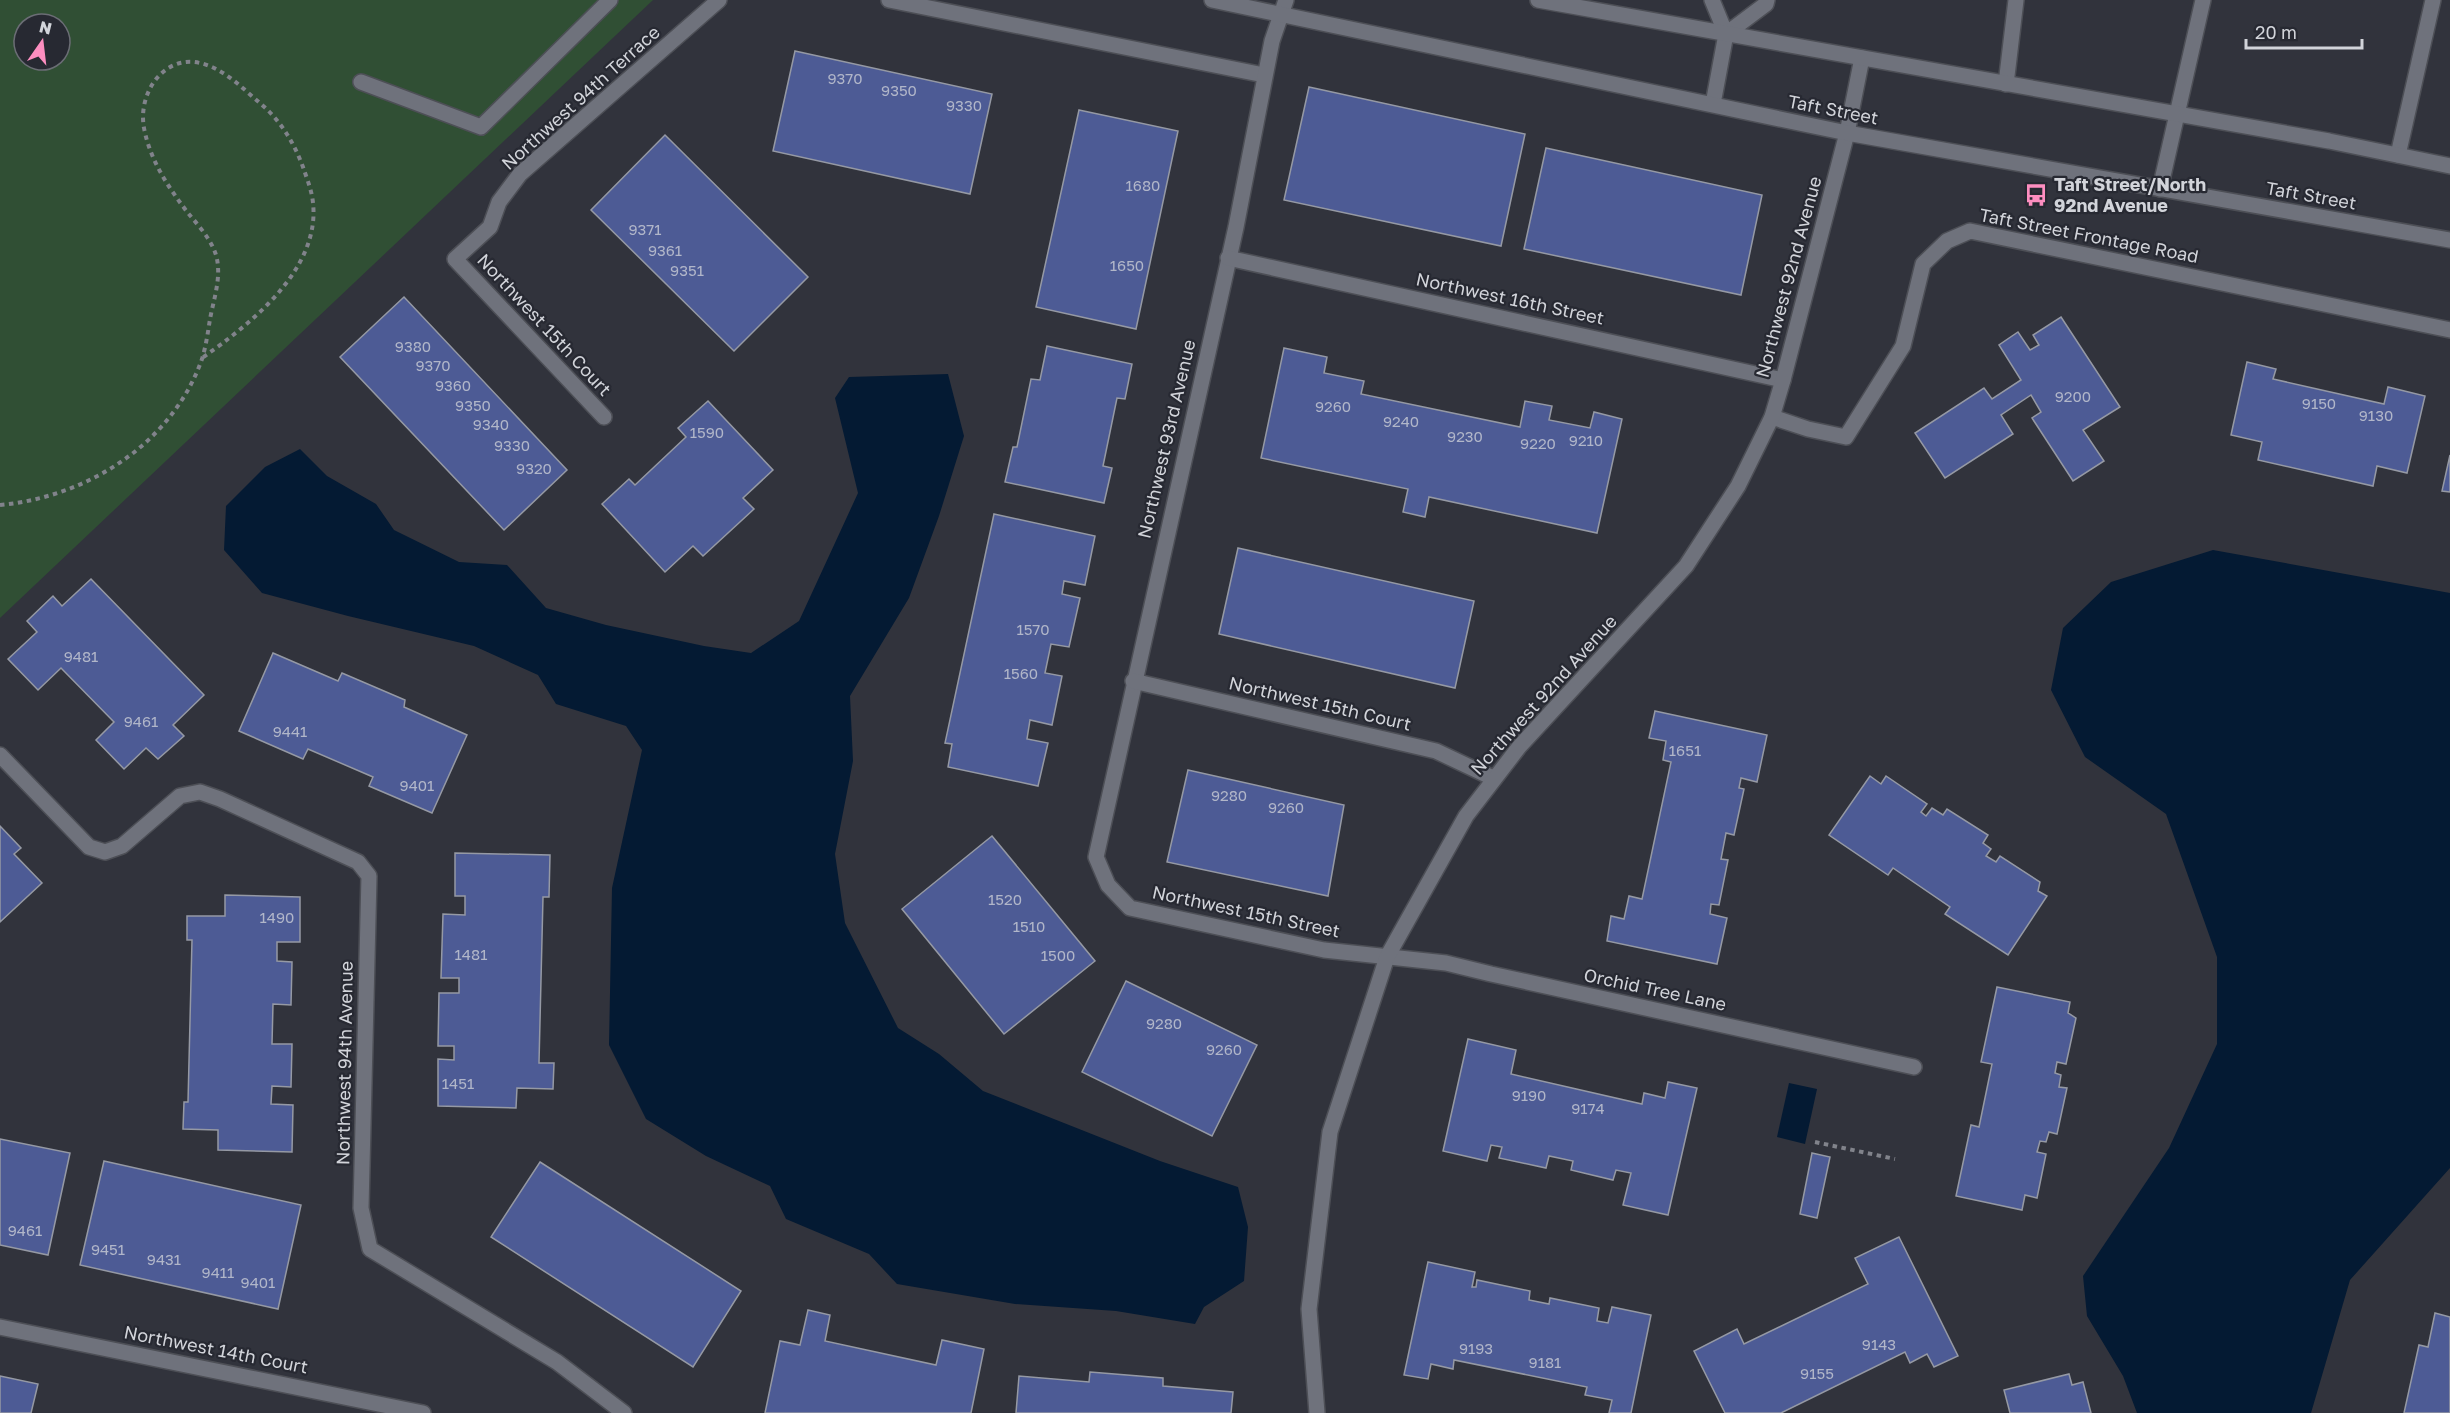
<svg xmlns="http://www.w3.org/2000/svg" width="2450" height="1413" font-family="'Golos Text',sans-serif">
	<style>
		.green { fill: #304f34; fill-rule: evenodd }
		.water { fill: #041a33 }
		.building { fill: #4d5b95; stroke: #9599a4; stroke-width: 1.5 }
		.lines { fill: none; stroke-linecap: round; stroke-linejoin: round }
		.service-casing { stroke: #4d4f56; stroke-width: 18 }
		.minor-casing { stroke: #4d4f56; stroke-width: 18 }
		.tertiary-casing { stroke: #4d4f56; stroke-width: 18 }
		.path { stroke: #81838b; stroke-width: 4; stroke-dasharray: 4.5 4.5; stroke-linecap: butt }
		.service { stroke: #6f727c; stroke-width: 15 }
		.minor { stroke: #6f727c; stroke-width: 15 }
		.tertiary { stroke: #6f727c; stroke-width: 15 }
		.labels { text-anchor: middle; stroke-width: 4.5; stroke-linejoin: round; paint-order: stroke }
		.number-label { font-size: 15px; fill: #b1b6c9 }
		.street-label { font-size: 18px; fill: #d2d4da; stroke: #272932 }
		.poi-label { font-size: 18px; font-weight: bold; fill: #d2d4da; stroke: #272932; text-anchor: start }
	</style>
	<rect width="100%" height="100%" fill="#31333c"/>
	<!-- green -->
	<path class="green" d="M0,0H653L0,618ZM24,24H60V60H24Z"/>
	<!-- water -->
	<g class="water">
		<polygon points="948,374 964,436 939,516 909,598 850,696 853,761 835,854 845,923 898,1028 939,1054 983,1091 1160,1161 1238,1187 1248,1227 1244,1281 1204,1307 1195,1324 1116,1311 1015,1304 897,1284 869,1254 786,1219 770,1186 706,1156 646,1119 609,1045 612,888 642,750 626,726 556,704 538,675 474,646 348,616 262,593 224,550 226,506 265,467 300,449 327,476 376,504 394,530 459,562 507,565 546,608 606,625 704,646 751,653 799,621 858,493 835,398 849,377"/>
		<polygon points="2213,550 2450,593 2450,1168 2350,1280 2311,1413 2137,1413 2123,1376 2087,1316 2083,1276 2169,1148 2217,1044 2217,957 2166,814 2085,757 2051,690 2063,628 2111,582"/>
		<polygon points="1789,1083 1817,1089 1805,1144 1777,1137"/>
	</g>
	<!-- building -->
	<g class="building">
		<polygon points="795,51 992,94 970,194 773,151"/>
		<polygon points="1309,87 1525,134 1501,246 1284,200"/>
		<polygon points="1079,110 1178,131 1136,329 1036,307"/>
		<polygon points="665,135 808,277 734,351 591,210"/>
		<polygon points="1546,148 1762,195 1741,295 1524,249"/>
		<polygon points="404,297 567,470 504,530 340,357"/>
		<polygon points="2061,317 2120,407 2083,430 2104,461 2073,481 2032,418 2041,412 2031,395 2001,415 2013,434 1945,478 1915,433 1984,388 1992,399 2021,380 1999,345 2018,332 2030,350 2039,345 2033,335"/>
		<polygon points="1047,346 1132,364 1125,399 1117,398 1103,466 1112,468 1104,503 1005,482 1013,447 1017,447 1031,379 1040,380"/>
		<polygon points="1284,348 1327,357 1324,373 1364,381 1361,394 1520,427 1525,401 1552,406 1549,420 1590,428 1594,412 1622,419 1597,533 1429,497 1425,517 1403,512 1408,489 1261,458"/>
		<polygon points="2247,362 2276,369 2273,379 2384,404 2388,387 2425,396 2407,473 2377,466 2373,486 2258,460 2262,442 2231,435"/>
		<polygon points="708,401 773,470 743,498 754,509 703,556 693,546 665,572 602,504 629,479 635,485 686,437 678,428"/>
		<polygon points="2450,455 2450,492 2442,491"/>
		<polygon points="994,514 1095,536 1085,585 1064,581 1062,594 1080,598 1069,647 1051,644 1045,673 1062,676 1052,725 1030,720 1027,739 1048,743 1038,786 948,767 952,744 945,743"/>
		<polygon points="1238,548 1474,601 1455,688 1219,634"/>
		<polygon points="91,579 204,695 173,725 184,736 158,759 146,748 124,769 96,740 114,722 61,668 38,690 8,659 37,632 27,621 53,596 62,606"/>
		<polygon points="273,653 338,681 342,673 405,700 404,707 467,735 432,813 369,786 373,777 308,749 303,759 239,731"/>
		<polygon points="1655,711 1767,735 1757,782 1741,778 1739,788 1744,789 1734,835 1726,833 1721,859 1728,860 1719,905 1711,904 1710,914 1727,918 1717,964 1607,941 1611,916 1624,919 1629,896 1642,899 1671,762 1663,760 1666,741 1649,738"/>
		<polygon points="1188,770 1344,805 1328,896 1167,862"/>
		<polygon points="1870,776 1881,784 1886,776 1927,804 1921,812 1926,816 1932,808 1943,815 1947,809 1988,835 1983,843 1991,849 1986,856 1996,862 2000,856 2040,882 2038,891 2047,896 2008,955 1945,914 1950,907 1893,868 1888,875 1829,835"/>
		<polygon points="0,826 21,848 14,854 42,883 0,922"/>
		<polygon points="992,836 1095,961 1004,1034 902,909"/>
		<polygon points="455,853 550,855 549,897 543,897 539,1063 554,1063 553,1089 517,1088 516,1108 438,1106 438,1059 454,1060 454,1046 438,1046 439,993 459,993 459,978 441,978 443,914 465,915 465,896 455,896"/>
		<polygon points="225,895 300,897 300,942 277,942 277,961 292,962 291,1005 273,1004 272,1044 292,1044 291,1087 272,1086 271,1104 293,1105 292,1152 218,1150 218,1130 183,1129 184,1102 188,1102 192,940 187,940 187,916 225,916"/>
		<polygon points="1126,981 1257,1045 1212,1136 1082,1072"/>
		<polygon points="1997,987 2070,1002 2068,1013 2076,1018 2066,1064 2057,1062 2055,1073 2061,1075 2059,1087 2067,1088 2057,1134 2049,1132 2046,1142 2040,1141 2037,1152 2046,1154 2037,1198 2025,1195 2022,1210 1956,1196 1971,1125 1979,1127 1992,1064 1981,1062"/>
		<polygon points="1468,1039 1516,1050 1511,1074 1642,1104 1644,1093 1665,1098 1668,1082 1697,1088 1668,1215 1623,1205 1631,1173 1616,1170 1613,1180 1571,1170 1573,1161 1549,1156 1546,1168 1499,1158 1502,1147 1491,1145 1487,1161 1443,1151"/>
		<polygon points="0,1139 70,1153 48,1255 0,1245"/>
		<polygon points="1812,1153 1830,1157 1817,1218 1800,1214"/>
		<polygon points="104,1161 301,1205 278,1309 80,1265"/>
		<polygon points="540,1162 741,1291 693,1367 491,1237"/>
		<polygon points="1899,1237 1958,1356 1934,1367 1927,1354 1910,1363 1905,1352 1781,1413 1725,1413 1694,1351 1737,1329 1744,1344 1868,1284 1855,1258"/>
		<polygon points="1428,1262 1475,1272 1472,1287 1476,1287 1477,1280 1530,1291 1529,1300 1549,1304 1550,1298 1599,1308 1597,1321 1608,1323 1612,1307 1651,1315 1631,1413 1609,1413 1612,1400 1585,1395 1587,1387 1454,1360 1453,1369 1431,1364 1428,1379 1404,1375"/>
		<polygon points="808,1310 830,1315 825,1341 936,1365 942,1340 984,1349 971,1413 765,1413 780,1341 800,1345"/>
		<polygon points="2435,1313 2450,1317 2450,1413 2404,1413 2419,1345 2428,1347"/>
		<polygon points="1090,1372 1163,1378 1163,1386 1233,1392 1231,1413 1016,1413 1019,1376 1089,1382"/>
		<polygon points="2069,1374 2072,1385 2083,1382 2091,1413 2010,1413 2004,1390"/>
		<polygon points="0,1376 38,1384 31,1413 0,1413"/>
	</g>
	<g class="lines">
		<!-- service casing -->
		<g class="service-casing">
			<g id="service">
				<polyline points="361,82 481,127 610,0"/>
				<polyline points="2006,84 2016,0"/>
				<polyline points="2398,155 2433,0"/>
				<polyline points="2160,189 2203,0"/>
			</g>
		</g>
		<!-- minor casing -->
		<g class="minor-casing">
			<g id="minor">
				<polyline points="889,0 1264,75"/>
				<polyline points="1286,0 1272,41 1236,227 1096,857 1108,885 1130,908 1324,950 1446,963 1491,974 1914,1067"/>
				<polyline points="1712,0 1726,34"/>
				<polyline points="1713,104 1726,34 1766,4 1767,0"/>
				<polyline points="1228,258 1783,380"/>
				<polyline points="604,417 455,259 490,227 499,202 520,174 719,0"/>
				<polyline points="1772,417 1808,429 1846,437 1903,346 1923,264 1947,241 1970,231 2450,330"/>
				<polyline points="1133,681 1436,751 1493,778"/>
				<polyline points="0,755 89,847 105,852 122,846 180,796 200,792 220,799 358,862 369,876 361,1208 370,1249 557,1362 624,1413"/>
				<polyline points="0,1327 423,1413"/>
				<polyline points="1317,1413 1309,1309 1330,1132 1387,957 1466,816 1519,747 1686,566 1738,486 1772,417 1783,380 1847,133 1862,58"/>
			</g>
		</g>
		<!-- tertiary casing -->
		<g class="tertiary-casing">
			<g id="tertiary">
				<polyline points="1212,0 1847,133 2450,240"/>
				<polyline points="1538,0 2329,141 2450,166"/>
			</g>
		</g>
		<!-- path -->
		<g class="path">
			<path d="M0,505C87,497 172,444 202,359C206,346 208,332 210,319C214,298 222,276 216,255C211,239 198,225 188,213C168,187 150,160 144,128C138,96 160,59 194,62C221,65 242,88 261,104C281,121 294,143 303,167C306,176 310,186 312,196C325,266 252,323 202,358"/>
			<polyline points="1815,1142 1895,1159"/>
		</g>
		<!-- service -->
		<use href="#service" class="service"/>
		<!-- minor -->
		<use href="#minor" class="minor"/>
		<!-- tertiary -->
		<use href="#tertiary" class="tertiary"/>
	</g>
	<!-- icons -->
	<defs>
		<g id="bus-bare" transform="scale(1.8)"><path d="M-5-6H5V4H4V6H2V4H-2V6H-4V4H-5ZM-3.5-4V0h7V-4ZM-3.5 1.2v1.5H-2V1.2ZM2 1.2v1.5H3.5V1.2Z" fill="#fd8ec0" stroke="#272932" stroke-width="2.5" paint-order="stroke"/></g>
	</defs>
	<g fill-rule="evenodd">
		<use href="#bus-bare" x="2036" y="195"/>
	</g>
	<g class="labels">
		<!-- number labels -->
		<g class="number-label">
			<text x="845" y="84">9370</text>
			<text x="899" y="96">9350</text>
			<text x="964" y="111">9330</text>
			<text x="1143" y="191">1680</text>
			<text x="645" y="235">9371</text>
			<text x="665" y="256">9361</text>
			<text x="1127" y="271">1650</text>
			<text x="687" y="276">9351</text>
			<text x="413" y="352">9380</text>
			<text x="433" y="371">9370</text>
			<text x="453" y="391">9360</text>
			<text x="2073" y="402">9200</text>
			<text x="2319" y="409">9150</text>
			<text x="473" y="411">9350</text>
			<text x="1333" y="412">9260</text>
			<text x="2376" y="421">9130</text>
			<text x="1401" y="427">9240</text>
			<text x="491" y="430">9340</text>
			<text x="707" y="438">1590</text>
			<text x="1465" y="442">9230</text>
			<text x="1586" y="446">9210</text>
			<text x="1538" y="449">9220</text>
			<text x="512" y="451">9330</text>
			<text x="534" y="474">9320</text>
			<text x="1033" y="635">1570</text>
			<text x="81" y="662">9481</text>
			<text x="1021" y="679">1560</text>
			<text x="141" y="727">9461</text>
			<text x="290" y="737">9441</text>
			<text x="1685" y="756">1651</text>
			<text x="417" y="791">9401</text>
			<text x="1229" y="801">9280</text>
			<text x="1286" y="813">9260</text>
			<text x="1005" y="905">1520</text>
			<text x="277" y="923">1490</text>
			<text x="1029" y="932">1510</text>
			<text x="471" y="960">1481</text>
			<text x="1058" y="961">1500</text>
			<text x="1164" y="1029">9280</text>
			<text x="1224" y="1055">9260</text>
			<text x="458" y="1089">1451</text>
			<text x="1529" y="1101">9190</text>
			<text x="1588" y="1114">9174</text>
			<text x="25" y="1236">9461</text>
			<text x="108" y="1255">9451</text>
			<text x="164" y="1265">9431</text>
			<text x="218" y="1278">9411</text>
			<text x="258" y="1288">9401</text>
			<text x="1879" y="1350">9143</text>
			<text x="1476" y="1354">9193</text>
			<text x="1545" y="1368">9181</text>
			<text x="1817" y="1379">9155</text>
		</g>
		<!-- street labels -->
		<g class="street-label">
			<text transform="translate(581 98) rotate(-42)" y="6">Northwest 94th Terrace</text>
			<text transform="translate(1833 110) rotate(11)" y="6">Taft Street</text>
			<text transform="translate(2311 196) rotate(10)" y="6">Taft Street</text>
			<text transform="translate(2089 236) rotate(11)" y="6">Taft Street Frontage Road</text>
			<text transform="translate(1789 277) rotate(-75)" y="6">Northwest 92nd Avenue</text>
			<text transform="translate(1510 299) rotate(12)" y="6">Northwest 16th Street</text>
			<text transform="translate(544 325) rotate(47)" y="6">Northwest 15th Court</text>
			<text transform="translate(1167 439) rotate(-77)" y="6">Northwest 93rd Avenue</text>
			<text transform="translate(1544 695) rotate(-48)" y="6">Northwest 92nd Avenue</text>
			<text transform="translate(1320 704) rotate(13)" y="6">Northwest 15th Court</text>
			<text transform="translate(1246 912) rotate(12)" y="6">Northwest 15th Street</text>
			<text transform="translate(1655 990) rotate(12)" y="6">Orchid Tree Lane</text>
			<text transform="translate(345 1063) rotate(-89)" y="6">Northwest 94th Avenue</text>
			<text transform="translate(216 1350) rotate(11)" y="6">Northwest 14th Court</text>
		</g>
		<!-- poi labels -->
		<g class="poi-label">
			<text x="2054" y="191">Taft Street/North<tspan x="2054" dy="21">92nd Avenue</tspan></text>
		</g>
	</g>
	<!-- north arrow -->
	<g transform="translate(42 42) rotate(14)"><circle r="28" fill="#272932" stroke="#6b6d75" stroke-width="1.5"/>
	<path d="M0-4.5L10 22L0 15L-10 22Z" fill="#fd8ec0"/>
	<text y="-9" font-size="16" font-weight="bold" text-anchor="middle" fill="#d2d4da">N</text>
	</g>
	<!-- scale -->
	<path d="M2246 39v9h116v-9" fill="none" stroke="#d2d4da" stroke-width="3"/>
	<text x="2255" y="39" font-size="18" fill="#d2d4da" stroke="#272932" stroke-width="4.5" paint-order="stroke">20 m</text>
</svg>
